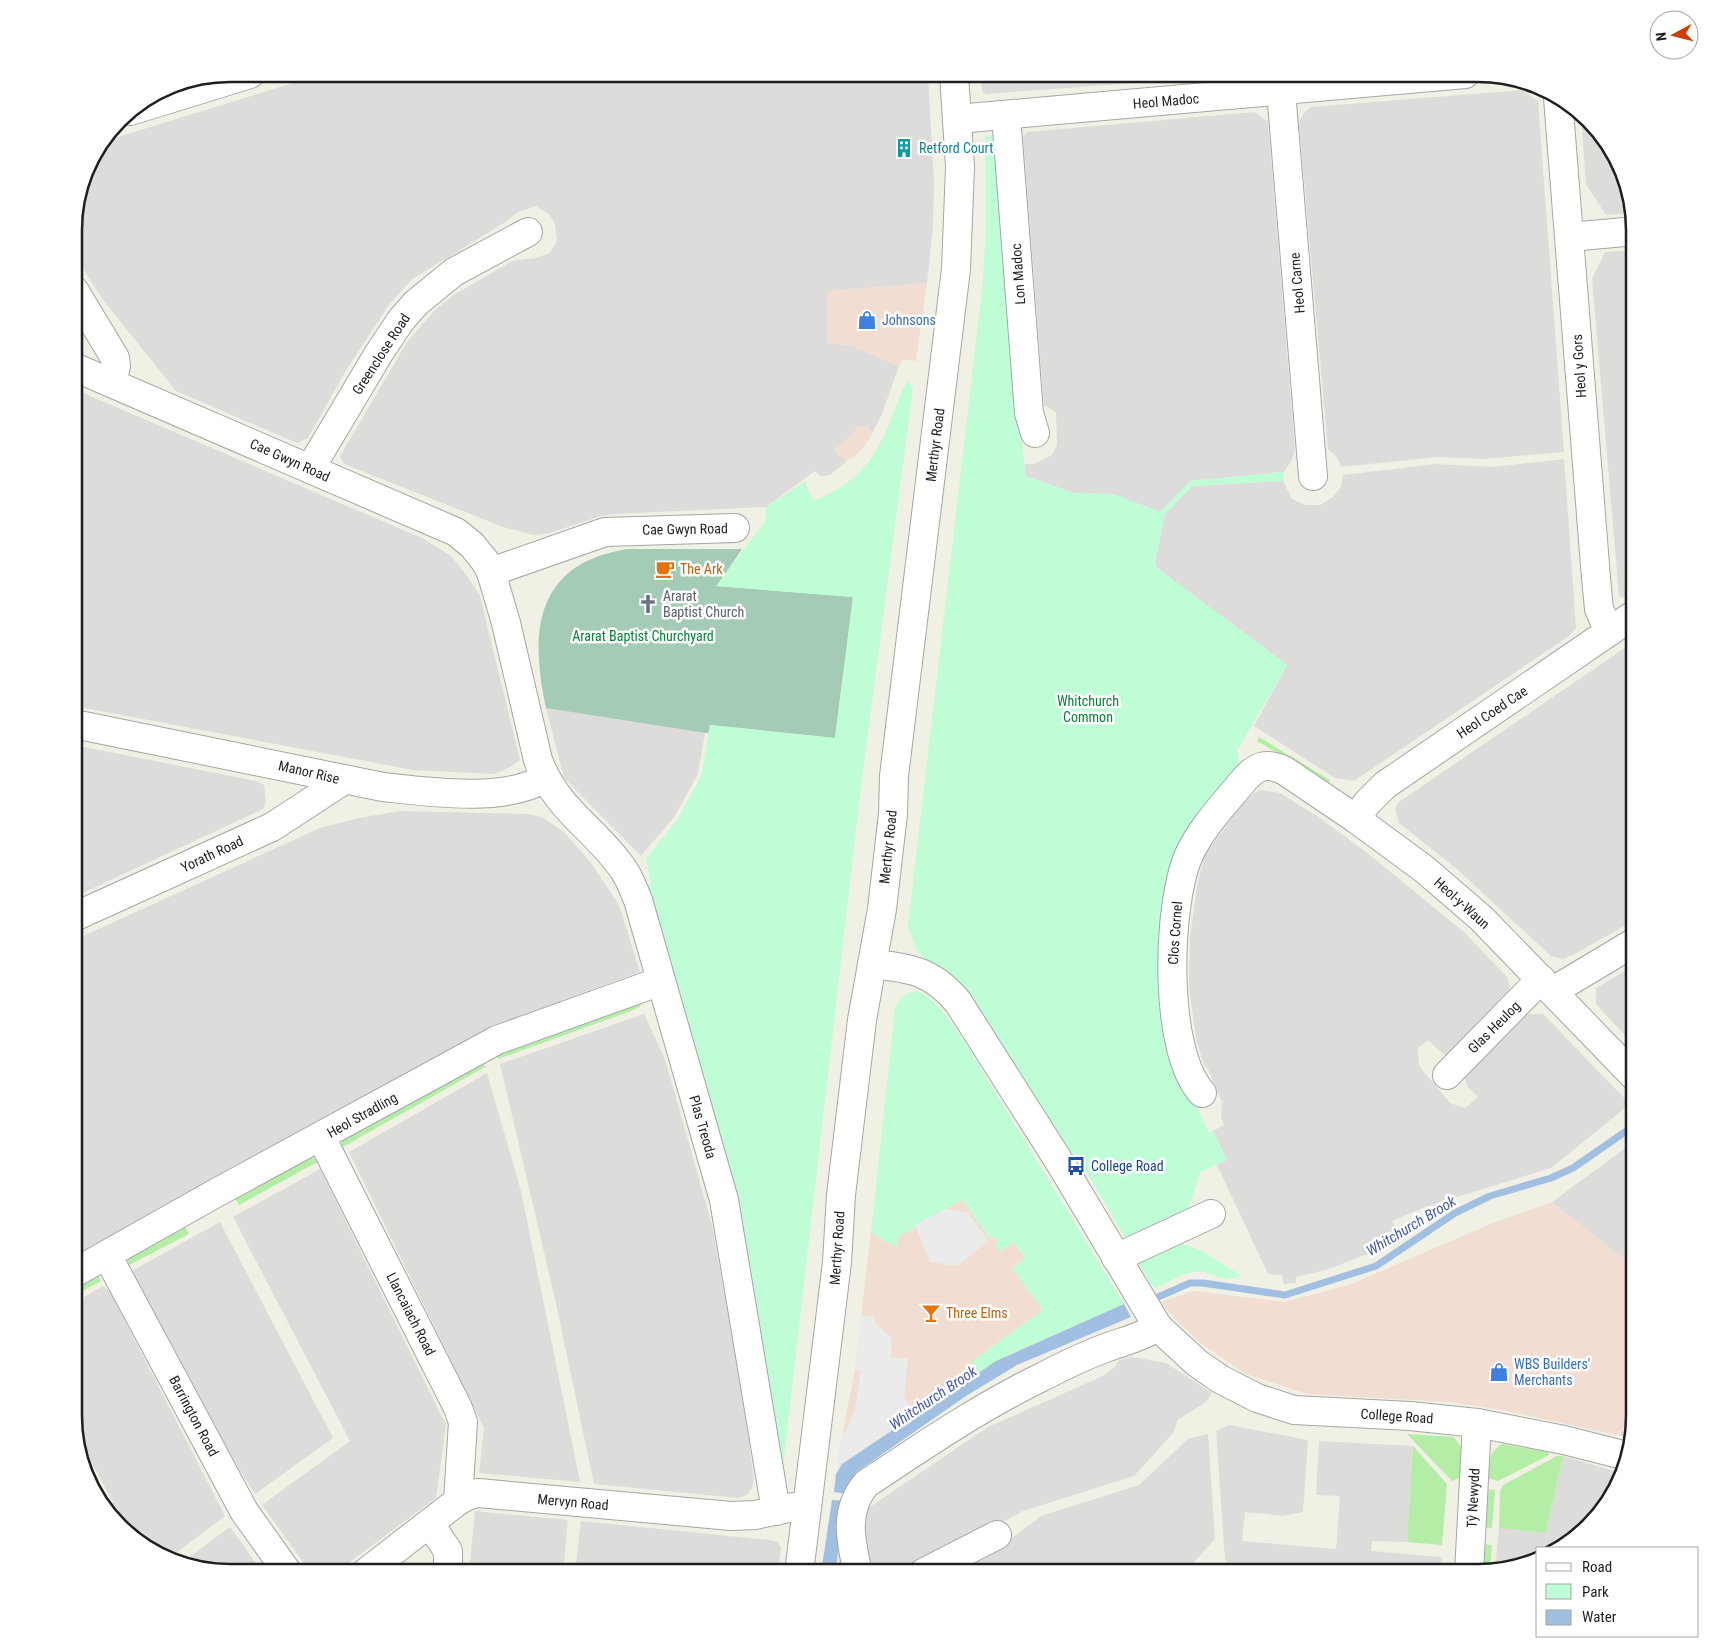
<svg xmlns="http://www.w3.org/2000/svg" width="1709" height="1647" font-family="'Roboto Condensed',sans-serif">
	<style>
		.residential { fill: #dddcdb }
		.commercial { fill: #f2ddd2 }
		.grass { fill: #b4eea6 }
		.cemetery { fill: #a3cbb5 }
		.park { fill: #befdd6 }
		.parking { fill: #ebebeb }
		.water { fill: #a1bfe1 }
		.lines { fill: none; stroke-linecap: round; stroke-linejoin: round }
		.stream { stroke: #a1bfe1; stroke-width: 7 }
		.minor-casing { stroke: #a6a6a6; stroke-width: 30 }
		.minor { stroke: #fff; stroke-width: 28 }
		.labels { text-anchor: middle; stroke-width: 5; stroke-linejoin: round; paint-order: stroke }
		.street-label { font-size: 14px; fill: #1f1f1f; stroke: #fff }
		.culture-label { font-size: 14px; fill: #0d838f; stroke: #fff; text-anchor: start }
		.shop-label { font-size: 14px; fill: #366cbe; stroke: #fff; text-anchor: start }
		.food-label { font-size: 14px; fill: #c56008; stroke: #fff; text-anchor: start }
		.worship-label { font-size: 14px; fill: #5b616d; stroke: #fff; text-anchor: start }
		.park-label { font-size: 14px; fill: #048636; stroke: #fff }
		.transit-label { font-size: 14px; fill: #164399; stroke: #fff; text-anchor: start }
		.water-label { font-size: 15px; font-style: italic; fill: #445ab5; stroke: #fff }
		.rim { fill: none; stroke: #1f1f1f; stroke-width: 2.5 }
	</style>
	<rect width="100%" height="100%" fill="#f0f0e4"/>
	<!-- residential -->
	<g class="residential">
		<polygon points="322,74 925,74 928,77 934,181 933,227 927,283 828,291 827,343 851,345 899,366 882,414 870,437 871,430 859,427 835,450 847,461 830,475 820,476 815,471 766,507 614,514 601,516 550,533 534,535 503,527 344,464 340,456 407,342 434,311 452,296 512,261 536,258 549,253 557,242 555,224 550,215 536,206 518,212 504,223 411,280 388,306 345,372 308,438 297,443 176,391 103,300 74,254 74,220 90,161 105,141"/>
		<polygon points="981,74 1254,74 986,94 982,91"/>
		<polygon points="1522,90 1538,101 1564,452 1485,459 1437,457 1341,467 1336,456 1328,449 1299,123 1303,114 1311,107"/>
		<polygon points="1255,112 1268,122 1295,449 1292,460 1284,472 1190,481 1160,512 1113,494 1074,493 1025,476 1024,464 1034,464 1052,455 1057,445 1056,412 1044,405 1023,137 1027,132"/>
		<polygon points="1581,115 1596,127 1623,171 1632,213 1606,215 1586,184"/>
		<polygon points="1635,250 1635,591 1624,598 1619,596 1592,279 1605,252"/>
		<polygon points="74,389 424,539 451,556 468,577 480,596 520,760 512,766 495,774 413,770 74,706"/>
		<polygon points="1564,459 1576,628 1569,636 1354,781 1335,778 1254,726 1287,665 1157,568 1155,562 1165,514 1192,486 1283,481 1292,499 1306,505 1320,505 1333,497 1341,487 1343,475 1436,464 1492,467"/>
		<polygon points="1635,641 1635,920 1573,955 1563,959 1551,956 1458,870 1399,823 1395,809 1399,802"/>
		<polygon points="546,708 705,733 698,774 674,817 641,856 564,778"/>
		<polygon points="74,745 256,781 264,785 266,802 263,809 74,897"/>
		<polygon points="1261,790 1280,793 1317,816 1366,852 1464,932 1507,977 1510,987 1506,1001 1450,1055 1443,1054 1428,1040 1418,1048 1419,1066 1450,1103 1465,1108 1478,1097 1468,1087 1464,1076 1528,1014 1543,1014 1630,1104 1551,1168 1425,1207 1392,1221 1400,1240 1393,1244 1326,1270 1296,1277 1296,1283 1284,1284 1282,1275 1268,1274 1217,1165 1227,1160 1213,1131 1224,1125 1221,1116 1222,1102 1208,1069 1204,1065 1196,1039 1189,987 1190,938 1197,886 1205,854 1241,807 1254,793"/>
		<polygon points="400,811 528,814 542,817 564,832 591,863 619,905 640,972 492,1026 74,1258 74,940 320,828 359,818"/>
		<polygon points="1635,965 1635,1046 1596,1004 1596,988"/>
		<polygon points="644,1014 665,1059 712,1225 740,1379 754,1479 752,1488 747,1495 738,1498 594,1484 555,1299 500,1064"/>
		<polygon points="487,1073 521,1191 580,1482 479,1473 484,1428 349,1152"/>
		<polygon points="1635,1141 1635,1268 1625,1256 1621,1257 1552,1202"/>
		<polygon points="320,1169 446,1425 436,1498 335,1573 311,1573 262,1505 350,1441 233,1217"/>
		<polygon points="220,1222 333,1438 255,1494 234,1461 130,1272"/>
		<polygon points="103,1286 110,1292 225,1516 168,1559 128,1531 77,1434 74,1417 74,1303"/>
		<polygon points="1132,1357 1166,1363 1212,1393 1206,1402 1178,1420 1173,1433 1134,1476 1023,1511 907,1573 866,1573 855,1517 988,1427 1103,1376 1116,1366 1118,1361"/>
		<polygon points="1635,1417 1631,1439 1618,1435 1619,1435"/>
		<polygon points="1229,1425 1308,1440 1303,1512 1283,1516 1245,1512 1242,1541 1336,1549 1340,1496 1316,1495 1319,1441 1413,1446 1407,1542 1372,1541 1371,1551 1442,1557 1441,1573 1227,1573 1229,1564 1225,1560 1216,1431"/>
		<polygon points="1208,1434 1215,1539 1184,1573 944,1573 1003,1545 1041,1516 1139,1485 1188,1439"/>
		<polygon points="1563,1456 1624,1474 1623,1477 1582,1534 1559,1548 1538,1548 1538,1561 1495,1570 1499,1528 1546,1533"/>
		<polygon points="475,1511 568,1520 563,1573 469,1573"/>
		<polygon points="581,1521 770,1540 778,1542 781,1548 778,1573 575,1573"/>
		<polygon points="230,1527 263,1573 231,1573 181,1563"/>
	</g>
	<!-- commercial -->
	<g class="commercial">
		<polygon points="927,283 916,361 903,359 899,366 851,345 827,343 828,291"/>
		<polygon points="870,426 870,437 864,447 851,459 845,461 835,451 858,427"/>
		<polygon points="962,1200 991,1239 995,1237 999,1241 1000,1252 1013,1242 1025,1258 1012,1268 1043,1310 972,1361 978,1372 840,1466 837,1461 855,1369 871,1232 889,1244 897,1245 899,1236"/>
		<polygon points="1552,1202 1621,1257 1625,1256 1635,1268 1635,1416 1618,1435 1502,1410 1449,1402 1307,1394 1246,1374 1203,1345 1178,1322 1161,1302 1193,1291 1284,1302 1349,1285 1493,1223"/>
		<polygon points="841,1540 849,1573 835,1573"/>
	</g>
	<!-- grass -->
	<g class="grass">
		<polygon points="1259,737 1330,780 1328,784 1257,741"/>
		<polygon points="638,999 641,1006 631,1011 498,1059 497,1054"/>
		<polygon points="483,1061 485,1067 341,1148 342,1140 347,1133"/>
		<polygon points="307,1157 321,1160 239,1205 234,1196"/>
		<polygon points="178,1227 185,1227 189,1234 129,1265 128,1260 132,1253"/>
		<polygon points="98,1274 101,1281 74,1296 74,1285"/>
		<polygon points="1407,1434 1454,1437 1462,1449 1463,1476 1452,1481"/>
		<path d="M1502,1444L1548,1452L1549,1455L1498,1481L1487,1478C1488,1463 1489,1452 1502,1444Z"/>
		<polygon points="1413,1446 1447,1484 1442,1545 1407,1542"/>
		<polygon points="1557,1456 1563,1456 1546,1533 1499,1528 1500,1491 1503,1485"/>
		<polygon points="1486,1489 1495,1490 1492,1528 1483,1527"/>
		<polygon points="1482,1544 1492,1545 1490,1571 1480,1573"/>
	</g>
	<!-- cemetery -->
	<path class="cemetery" d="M628,549H742L717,586L853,597L835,738L710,725L709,733H705L546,708C529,630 536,563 628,549Z"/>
	<!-- park -->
	<g class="park">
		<polygon points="997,135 1025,476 1074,493 1113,494 1160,512 1190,481 1284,472 1283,481 1192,486 1165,514 1155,562 1157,568 1287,665 1238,749 1239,770 1176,871 1193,1098 1209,1133 1213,1131 1227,1160 1200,1172 1190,1205 1183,1214 1127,1241 1076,1154 1070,1157 945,973 917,952 908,925 983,281 986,225 985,136"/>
		<path d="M908,382L913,387L860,795L792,1388L783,1465H779L763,1351L734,1193L645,886L651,884L646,859L677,820L701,776L710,725L835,738L853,597L716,586L766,520V507L805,481L813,501C857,484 875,460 892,417C897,406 900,390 908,382Z"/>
		<path d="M917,991C941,1002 952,1025 967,1046L1124,1304L1012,1353L978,1372L972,1361L1043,1310L1012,1268L1025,1258L1013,1242L1000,1252L995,1245L998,1241L996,1237L991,1239L962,1200L899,1236L897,1246L889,1244L871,1232L895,1008C901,997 904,993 917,991Z"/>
		<path d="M1179,1243L1200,1250L1242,1276C1217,1283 1221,1274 1201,1272C1186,1270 1167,1283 1154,1289L1136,1258Z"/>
	</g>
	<!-- parking -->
	<g class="parking">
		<polygon points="945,1209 968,1213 989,1241 957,1266 930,1262 915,1225"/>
		<polygon points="861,1316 875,1317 875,1322 892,1339 891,1357 908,1359 904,1397 915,1414 840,1466 837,1461 841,1435 847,1430 855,1409 861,1370 855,1369"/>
	</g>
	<!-- water -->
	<g class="water">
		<polygon points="1124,1304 1131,1317 1017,1365 966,1396 858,1471 851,1480 848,1494 834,1492 836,1474 842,1464 996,1361"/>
		<polygon points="832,1500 846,1501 835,1573 821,1573"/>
	</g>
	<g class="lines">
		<!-- stream -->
		<polyline class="stream" points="1158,1297 1190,1283 1203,1283 1285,1295 1376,1266 1455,1213 1490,1196 1551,1178 1573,1168 1635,1125"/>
		<!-- minor casing -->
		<g class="minor-casing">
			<g id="minor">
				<polyline points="1281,91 1313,476"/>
				<polyline points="1558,98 1596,578 1599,609 1609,632"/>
				<polyline points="130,111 250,74"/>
				<polyline points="1006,115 1029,413 1035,433"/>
				<polyline points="957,119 1465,74"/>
				<polyline points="1570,237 1635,231"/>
				<polyline points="74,290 115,358 116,366 112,382"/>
				<path d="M74,367L456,532L472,545L485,561L491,572L506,623L538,760C557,811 595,828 623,869C630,878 633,889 638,900L724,1200L776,1511"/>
				<polyline points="310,469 379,353 401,320 416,303 454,272 528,232"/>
				<polyline points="491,572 605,532 735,528"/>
				<path d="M74,724L383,787C429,792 505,803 545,778"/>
				<polyline points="1356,819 1367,803 1385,785 1635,614"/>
				<polyline points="74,917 272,827 344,780"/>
				<path d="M872,964C911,968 932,971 958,1002L1062,1166L1158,1327L1197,1363L1220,1379L1257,1398L1294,1410L1410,1416L1477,1423L1564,1440L1627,1456"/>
				<polyline points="1553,991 1635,942"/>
				<polyline points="1447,1075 1541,979"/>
				<path d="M1202,1093C1163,1051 1167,908 1188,857C1200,829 1225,803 1244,780C1257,765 1267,762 1285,771L1356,819L1424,869L1481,918L1635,1077"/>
				<polyline points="321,1137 458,1408 463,1422 458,1501"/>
				<polyline points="107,1255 244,1511 288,1573"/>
				<polyline points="1116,1258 1211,1214"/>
				<polyline points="74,1273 216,1193 497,1040 661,981"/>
				<polyline points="430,1524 448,1551 448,1573"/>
				<polyline points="365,1573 458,1501 469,1495 478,1493 731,1516 755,1515 793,1507"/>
				<polyline points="799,1573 837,1262 841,1195 862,1020 882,909 893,814 894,776 956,269 960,167 954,74"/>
				<path d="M858,1573C851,1542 843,1511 866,1484C923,1446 980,1407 1042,1377C1063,1366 1086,1355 1108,1347C1125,1341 1142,1337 1158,1327"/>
				<polyline points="923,1573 997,1535"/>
				<polyline points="1469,1573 1477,1423"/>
			</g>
		</g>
		<!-- minor -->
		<use href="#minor" class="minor"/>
	</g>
	<!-- icons -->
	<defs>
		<g id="building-bare" transform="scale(1.5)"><path d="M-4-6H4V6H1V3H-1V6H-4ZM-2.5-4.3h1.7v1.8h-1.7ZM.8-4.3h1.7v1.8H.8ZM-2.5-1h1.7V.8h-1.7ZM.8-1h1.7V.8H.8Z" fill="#0f9aa8" stroke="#fff" stroke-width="2.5" paint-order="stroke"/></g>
		<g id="shop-bare" transform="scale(1.5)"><path d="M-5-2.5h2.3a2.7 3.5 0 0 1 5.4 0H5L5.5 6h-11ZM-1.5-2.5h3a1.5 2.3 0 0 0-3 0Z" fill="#3f7fe0" stroke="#fff" stroke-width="2.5" paint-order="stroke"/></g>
		<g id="cafe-bare" transform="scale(1.5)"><path d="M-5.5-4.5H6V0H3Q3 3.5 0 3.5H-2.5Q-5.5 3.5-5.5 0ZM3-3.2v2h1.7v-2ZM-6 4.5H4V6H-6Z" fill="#e8710a" stroke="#fff" stroke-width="2.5" paint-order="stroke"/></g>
		<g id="church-bare" transform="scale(1.5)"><path d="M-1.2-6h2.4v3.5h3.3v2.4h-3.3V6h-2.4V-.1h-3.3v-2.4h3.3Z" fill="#6b7280" stroke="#fff" stroke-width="2.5" paint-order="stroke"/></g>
		<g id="bus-bare" transform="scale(1.5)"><path d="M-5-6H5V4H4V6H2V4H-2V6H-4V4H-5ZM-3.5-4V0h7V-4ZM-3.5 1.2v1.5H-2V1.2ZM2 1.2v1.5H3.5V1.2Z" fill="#1a4fb4" stroke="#fff" stroke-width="2.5" paint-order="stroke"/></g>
		<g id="bar-bare" transform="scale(1.5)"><path d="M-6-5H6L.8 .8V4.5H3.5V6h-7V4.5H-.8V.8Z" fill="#e8710a" stroke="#fff" stroke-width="2.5" paint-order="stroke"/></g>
	</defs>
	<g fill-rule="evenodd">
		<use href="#building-bare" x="904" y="148"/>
		<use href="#shop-bare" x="867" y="320"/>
		<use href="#cafe-bare" x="665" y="569"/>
		<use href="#church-bare" x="648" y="604"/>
		<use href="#bus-bare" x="1076" y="1166"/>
		<use href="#bar-bare" x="931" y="1313"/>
		<use href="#shop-bare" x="1499" y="1372"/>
	</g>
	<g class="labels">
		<!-- street labels -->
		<g class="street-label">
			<text transform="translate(1166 101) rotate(-5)" y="5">Heol Madoc</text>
			<text transform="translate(1018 274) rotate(-94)" y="5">Lon Madoc</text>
			<text transform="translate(1297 283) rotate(-95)" y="5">Heol Carne</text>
			<text transform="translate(381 354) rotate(-57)" y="5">Greenclose Road</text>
			<text transform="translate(1579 366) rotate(-94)" y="5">Heol y Gors</text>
			<text transform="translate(935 445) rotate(-83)" y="5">Merthyr Road</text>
			<text transform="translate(290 460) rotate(24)" y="5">Cae Gwyn Road</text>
			<text transform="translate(685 529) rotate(-1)" y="5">Cae Gwyn Road</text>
			<text transform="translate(1492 712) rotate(-34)" y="5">Heol Coed Cae</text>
			<text transform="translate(309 772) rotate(13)" y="5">Manor Rise</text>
			<text transform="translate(888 847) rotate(-84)" y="5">Merthyr Road</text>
			<text transform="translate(212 854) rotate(-25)" y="5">Yorath Road</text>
			<text transform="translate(1462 903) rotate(42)" y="5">Heol-y-Waun</text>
			<text transform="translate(1175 933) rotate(-86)" y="5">Clos Cornel</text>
			<text transform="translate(1494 1027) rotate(-45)" y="5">Glas Heulog</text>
			<text transform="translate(362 1115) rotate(-29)" y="5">Heol Stradling</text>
			<text transform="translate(703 1127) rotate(74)" y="5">Plas Treoda</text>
			<text transform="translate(837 1248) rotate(-86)" y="5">Merthyr Road</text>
			<text transform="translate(411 1314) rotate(63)" y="5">Llancaiach Road</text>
			<text transform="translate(194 1416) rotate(62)" y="5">Barrington Road</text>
			<text transform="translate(1397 1416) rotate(4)" y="5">College Road</text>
			<text transform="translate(1473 1498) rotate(-87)" y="5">Tŷ Newydd</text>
			<text transform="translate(573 1502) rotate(5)" y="5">Mervyn Road</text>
		</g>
		<!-- culture labels -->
		<g class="culture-label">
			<text x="919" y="153">Retford Court</text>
		</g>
		<!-- shop labels -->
		<g class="shop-label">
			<text x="882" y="325">Johnsons</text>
			<text x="1514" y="1369">WBS Builders'<tspan x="1514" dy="16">Merchants</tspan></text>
		</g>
		<!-- food labels -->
		<g class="food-label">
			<text x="680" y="574">The Ark</text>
			<text x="946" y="1318">Three Elms</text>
		</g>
		<!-- worship labels -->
		<g class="worship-label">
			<text x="663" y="601">Ararat<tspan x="663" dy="16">Baptist Church</tspan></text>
		</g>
		<!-- park labels -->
		<g class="park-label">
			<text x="643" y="641">Ararat Baptist Churchyard</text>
			<text x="1088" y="706">Whitchurch<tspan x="1088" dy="16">Common</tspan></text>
		</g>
		<!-- transit labels -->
		<g class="transit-label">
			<text x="1091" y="1171">College Road</text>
		</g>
		<!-- water labels -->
		<g class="water-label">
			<text transform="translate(1411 1226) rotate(-31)" y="5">Whitchurch Brook</text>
			<text transform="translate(933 1398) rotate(-34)" y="5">Whitchurch Brook</text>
		</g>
	</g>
	<!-- crop -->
	<path d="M0 0H1709V1647H0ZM230 82H1478A148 148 0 0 1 1626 230V1416A148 148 0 0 1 1478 1564H230A148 148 0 0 1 82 1416V230A148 148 0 0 1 230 82Z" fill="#fff" fill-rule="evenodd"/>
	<path class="rim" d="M230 82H1478A148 148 0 0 1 1626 230V1416A148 148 0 0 1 1478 1564H230A148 148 0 0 1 82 1416V230A148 148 0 0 1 230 82Z"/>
	<!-- legend -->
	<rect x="1536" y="1547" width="162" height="90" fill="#ffffff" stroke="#a5a5a5"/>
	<rect x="1546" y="1563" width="25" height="8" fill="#ffffff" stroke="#a5a5a5"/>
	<text x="1582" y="1572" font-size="15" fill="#1f1f1f">Road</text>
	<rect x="1546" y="1584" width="25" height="15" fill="#befdd6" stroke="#a5a5a5"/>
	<text x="1582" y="1597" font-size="15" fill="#1f1f1f">Park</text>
	<rect x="1546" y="1610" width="25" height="15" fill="#a1bfe1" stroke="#a5a5a5"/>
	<text x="1582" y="1622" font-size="15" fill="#1f1f1f">Water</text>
	<!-- north arrow -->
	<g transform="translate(1674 35) rotate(263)"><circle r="24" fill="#ffffff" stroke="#a5a5a5"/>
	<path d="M0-4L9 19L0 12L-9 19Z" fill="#cd3f00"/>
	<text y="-8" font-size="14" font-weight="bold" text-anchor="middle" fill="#1f1f1f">N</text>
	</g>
</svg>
